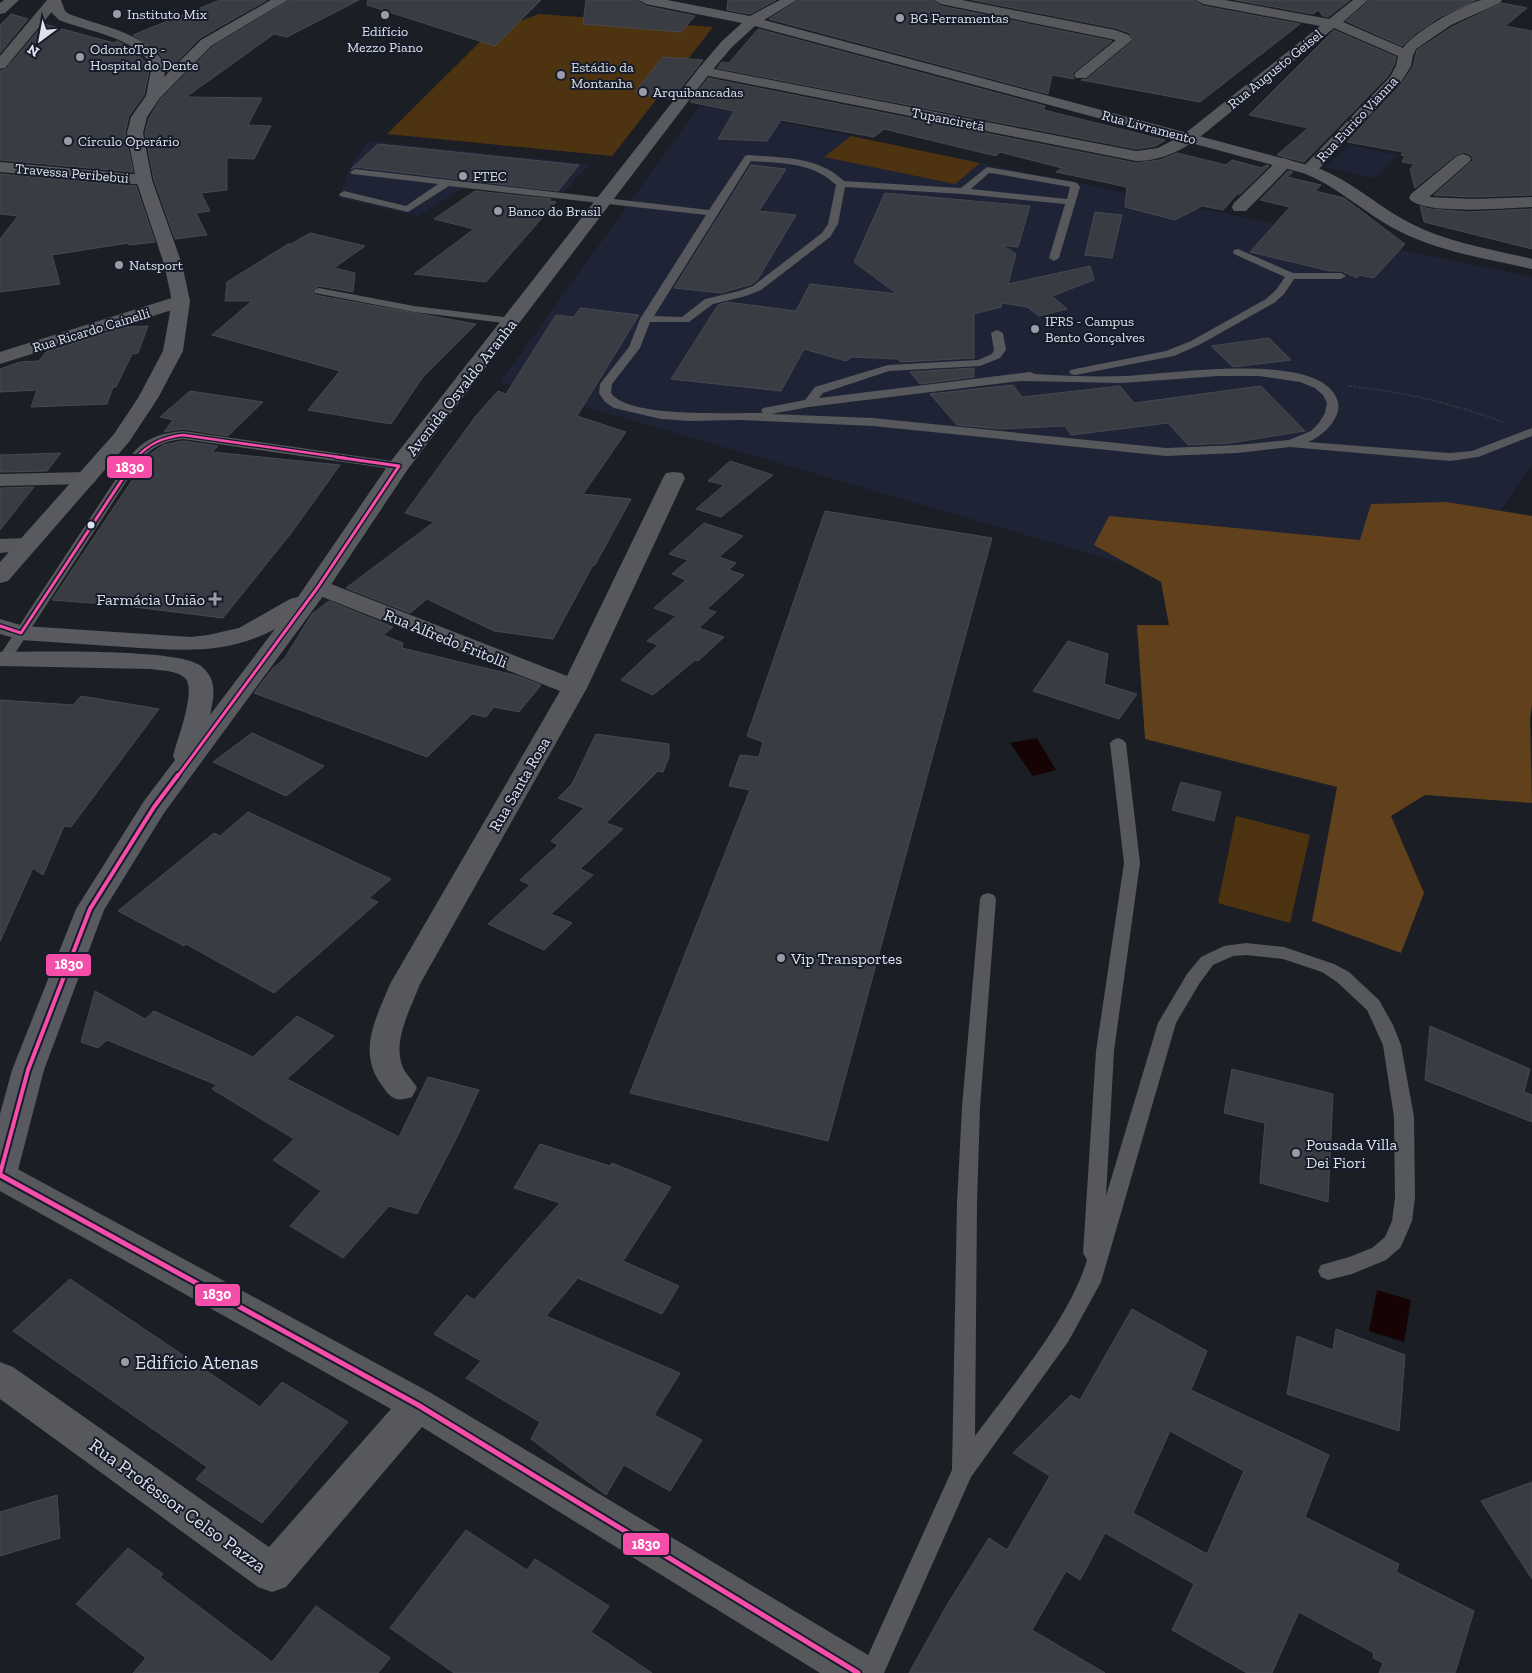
<svg xmlns="http://www.w3.org/2000/svg" width="1532" height="1673" font-family="'Zilla Slab',serif">
	<rect width="100%" height="100%" fill="#1c1e26"/>
	<path fill="#1e2336" d="M700,105L1532,277V464L1507,501L1418,649L500,382Z
		M368,141L590,164L560,197L466,186L419,216L339,198L350,167Z
		M1349,145L1398,155L1375,178L1326,167Z"/>
	<path fill="#4e3311" d="M539,14L713,27L612,156L387,134L490,32Z
		M851,136L980,163L955,184L824,157Z
		M1236,816L1310,835L1290,923L1218,903Z"/>
	<path fill="#61411b" d="M1447,502L1532,516V704L1530,718L1532,803L1425,795L1391,816L1424,893L1401,953L1312,921L1337,787L1145,739L1137,625H1169L1161,582L1094,545L1109,516L1360,540L1371,504Z"/>
	<path fill="#160303" d="M1037,738L1056,770L1033,776L1010,743Z
		M1377,1290L1411,1300L1404,1342L1369,1331Z"/>
	<path fill="#3a3c43" stroke="#474950" fill-rule="evenodd" d="M220,0H267L200,38L167,72V64L158,52L133,35Z
		M290,0H359L287,37L274,34L186,97L262,98L248,125L271,126L254,159L227,158V190L201,193L210,211L196,213L207,235L175,239L154,180L145,133L149,118L160,100L212,47Z
		M368,0H541L495,46L367,5Z
		M586,0H637L646,6L695,16L681,32L583,24Z
		M728,0H776L750,14L727,10Z
		M799,0H932L941,6L1112,41L1075,71L1072,74L1074,79L1052,75L1048,94L769,19Z
		M972,0H1194L1203,6L1300,24L1200,102L1081,80L1087,79L1133,41L1130,33L1115,28Z
		M1235,0H1350L1328,17L1323,16L1318,10L1313,14Z
		M1370,0H1476L1438,18L1416,33L1402,46L1346,21Z
		M1502,3L1527,8L1505,26L1532,31V195L1472,197L1434,195L1470,163L1473,160L1471,155L1464,152L1456,155L1415,188L1410,169L1414,164L1402,162L1405,156L1401,155L1403,152L1347,142L1402,83L1413,67L1417,50L1452,27Z
		M11,14L28,19L0,53V25Z
		M44,24L114,43L117,41L132,49L150,66L144,95L129,116L125,133L133,172L0,160V71L6,69Z
		M758,29L1045,106L1044,110L1165,140L1156,146L1136,149L717,68L722,62L729,63Z
		M1334,30L1396,57L1394,65L1388,76L1304,162L1277,155L1308,128L1249,115Z
		M663,57L703,60L672,99L635,92Z
		M708,78L1136,163L1160,160L1177,153L1226,165L1232,160L1262,168L1266,165L1269,166L1240,194H1237L1223,210L1202,206L1175,220L1125,207L1127,187L1056,172L1062,168L1000,152L996,156L884,129L874,137L781,120L767,141L718,139L734,111L690,102Z
		M378,144L579,165L558,191L355,167L351,169Z
		M751,165L786,169L759,211L796,215L758,279L752,284L721,293L674,288Z
		M1288,171L1293,172L1287,177L1321,185L1315,191L1344,198L1405,244L1374,278L1359,275L1357,278L1341,271H1330L1250,252L1290,207L1260,200Z
		M0,174L136,186L155,242L129,245L128,243L52,255L60,284L0,292V239L18,216L0,214Z
		M475,191L551,199L549,201L556,202L486,282L414,274L474,229L434,219Z
		M885,193L1030,206L1018,247L1002,245L1016,254L1008,284L1090,266L1094,280L1052,296L1067,309L1039,316L1027,307L1002,303L1001,307L974,314V358L901,362L898,359L852,357L846,361L804,349L781,391L671,379L718,305L727,302L796,311L810,284L897,294L854,262Z
		M1420,206L1430,209L1467,212L1532,209V249L1424,222Z
		M1095,212L1122,215L1112,258L1085,255Z
		M310,233L365,246L334,268L355,273L353,292L319,286L312,290L315,295L476,324L423,377L391,424L308,410L340,371L212,335L252,301H225L227,282L288,244H291Z
		M580,308L639,315L577,416L626,432L583,494L631,499L595,565H593L553,639L494,631L427,599L410,613L346,588L434,522L405,513L475,417L498,391L506,394L556,315L574,317Z
		M148,326L138,353L132,354L116,387H113L107,404L31,407L37,390L0,392V369L20,362L39,361L46,352L125,327Z
		M1269,338L1291,360L1233,367L1211,346Z
		M974,368V377L920,384L910,372Z
		M1013,385L1022,397L1120,386L1134,403L1261,386L1305,431L1230,443L1188,445L1168,423L1071,435L1065,426L1001,429L957,425L930,394Z
		M190,391L263,402L228,436L183,429L164,432L173,420L160,417Z
		M183,441L218,446L212,452L340,465L292,532L223,618L118,605L52,600L149,455L163,445Z
		M61,453L47,471L0,472V455Z
		M730,461L773,475L721,517L696,509L724,485L708,481Z
		M34,487L0,530V488Z
		M825,511L992,538L828,1141L630,1093L750,790L729,786L740,755L759,757L763,742L747,736Z
		M704,523L743,536L719,557L736,563L729,570L744,575L707,609L716,612L699,628L724,637L698,661L695,660L653,695L621,680L658,645L647,641L676,616L654,608L686,580L672,574L688,560L669,554Z
		M329,601L393,627L383,635L403,643L402,648L518,676L541,685L519,712L494,707L486,717L472,714L427,757L254,693L273,668L284,659L312,614Z
		M1068,641L1108,654L1104,684L1137,694L1119,719L1033,691Z
		M81,696L159,709L71,827L64,826L43,875L33,868L0,941V700L73,705Z
		M252,733L324,766L286,796L213,762Z
		M596,734L669,744V757L663,772L658,771L606,823L623,829L580,869L593,875L551,914L572,923L544,950L488,924L530,885L520,880L558,845L551,841L584,808L558,798L572,784Z
		M1181,782L1221,792L1214,821L1172,810Z
		M248,812L391,879L369,898L378,902L274,993L186,944L184,946L118,911L214,833L220,836Z
		M95,991L145,1019L154,1011L253,1057L297,1016L334,1036L287,1079L399,1137L428,1077L479,1090L458,1135L417,1214L389,1206L343,1258L290,1226L321,1191L273,1160L294,1139L212,1089L217,1085L107,1040L98,1048L81,1042Z
		M1430,1026L1530,1069L1524,1092L1532,1095V1122L1425,1080Z
		M1232,1069L1333,1094L1328,1202L1260,1183L1265,1123L1224,1113Z
		M540,1144L610,1166L612,1163L671,1187L623,1261L679,1286L662,1314L578,1278L546,1316L680,1373L654,1415L702,1440L670,1491L624,1465L606,1495L531,1439L540,1422L466,1378L481,1361L434,1334L467,1295L474,1300L560,1203L514,1188Z
		M70,1279L260,1407L282,1382L348,1422L262,1523L196,1479L207,1467L13,1331Z
		M1132,1309L1207,1351L1191,1390L1329,1455L1305,1517L1399,1564L1396,1572L1474,1611L1455,1673H1379L1383,1663L1373,1658L1374,1653L1299,1612L1272,1673H1247L1172,1630L1194,1584L1105,1533L1080,1580L1066,1571L1032,1630L1105,1673H909L947,1605L989,1538L1007,1550L1050,1476L1013,1453L1071,1395L1080,1400ZM1170,1431L1244,1471L1207,1554L1133,1513Z
		M1336,1329L1405,1355L1399,1431L1287,1394L1297,1336L1333,1350Z
		M1532,1482V1579L1481,1501Z
		M57,1495L60,1538L0,1556V1512Z
		M466,1530L527,1570L535,1559L609,1606L591,1632L652,1673H454L390,1628Z
		M128,1548L163,1574L160,1577L272,1662L316,1606L390,1658L378,1673H133L146,1658L76,1604Z"/>
	<g fill="none" stroke-linecap="round" stroke-linejoin="round">
		<path stroke="#58595d" stroke-width="2" stroke-dasharray="0.5 2" stroke-linecap="butt" d="M1349,386C1402,391 1453,404 1503,422"/>
		<path fill="#57585b" fill-rule="evenodd" d="M748,155C782,158 818,156 844,181L961,188L987,167L1074,182L1077,183L1080,187L1059,258L1054,261L1049,258L1065,204L963,194L845,187L838,224L830,237L761,290L746,296L713,304L689,322H650L640,348L612,384L611,393C629,419 732,412 763,413L761,411L763,408L805,400L815,387L888,365L978,360L992,354L994,350L991,333L997,330L1003,333L1006,350L1000,358L980,366L889,371L823,393L819,398L1030,372L1035,374C1065,376 1096,377 1126,376C1171,374 1304,353 1333,392C1338,399 1340,406 1337,414C1332,427 1320,437 1308,442L1450,453L1472,451L1532,428V436L1478,457L1450,461L1290,447L1237,453L1166,456L873,426L740,420L690,421L661,419L614,408L605,402L599,393L600,384L629,347L640,319L706,215L449,186L408,212L340,196L339,194L344,191L406,206L438,184L352,174L350,172L355,169L709,210L745,156ZM751,161C781,163 813,162 836,185L828,224L822,233L753,286L739,291L705,299L682,317L654,316ZM989,173L997,174L1070,187L1067,199L971,189ZM1218,376H1259L1300,382L1315,388L1323,395L1327,403L1325,413L1319,423L1311,431L1289,440L1237,445L1166,448L873,418L771,414L809,407L1021,381L1122,383Z
			M1238,249L1293,273H1341L1346,276L1341,279H1294L1284,294L1274,303L1199,345L1174,356L1075,375L1071,374L1069,372L1071,370L1075,369L1166,351L1191,341L1266,299L1276,290L1285,277L1234,254L1233,252L1234,250Z
			M319,288L414,306L513,318L519,321L513,324L414,312L315,293L314,291L315,289Z
			M183,431L399,462L405,466L399,470L183,439C162,441 150,448 137,465L10,661H0V655L133,453C147,437 163,433 183,431Z
			M1118,738L1123,740L1126,743L1140,863L1114,1051L1106,1196L1158,1023L1187,974L1201,957L1224,946L1246,943L1284,947L1334,964L1349,972L1379,1000L1393,1025L1401,1045L1414,1117L1415,1198L1412,1221L1403,1242L1400,1248L1386,1260L1352,1274L1328,1280L1321,1277L1318,1271L1321,1265L1349,1257L1372,1248L1385,1237L1392,1221L1395,1198L1394,1117L1383,1045L1367,1010L1337,982L1322,972L1283,959L1246,955L1233,956L1213,965L1199,984L1176,1023L1101,1282L1068,1342L971,1477L884,1673H860L952,1470L957,1203L962,1107L980,899L982,895L988,893L994,895L996,899L980,1107L977,1203L975,1436C1013,1384 1069,1320 1087,1260L1083,1253L1096,1051L1124,863L1110,743L1113,740Z"/>
		<path fill="#57585b" fill-rule="evenodd" d="M47,0H58L60,2L5,68L0,69V56Z
			M934,0H962L1115,30L1129,35L1132,40L1086,78H1076L1074,75L1076,72L1116,40L941,4Z
			M1196,0H1225L1329,19L1353,0H1368L1343,22L1403,48C1414,32 1463,4 1482,0C1488,0 1496,0 1502,0L1500,3L1451,25L1416,49L1413,55L1411,66L1401,82L1315,173H1303L1301,170L1303,167L1390,77L1396,66L1398,56L1334,28L1195,141C1176,153 1159,161 1136,161L704,75L699,74L697,71L699,68L704,67L1136,151L1158,148L1183,135L1320,26L1203,4Z
			M1463,154L1469,156L1471,159L1469,162L1429,197L1472,199L1532,197V207C1510,208 1421,216 1409,198L1411,194L1457,156Z
			M1284,158L1290,160L1292,163L1290,166L1246,211H1234L1232,207L1234,203L1278,160Z
			M0,162L144,175L150,176L152,180L150,184L144,185L0,172Z
			M181,295L188,297L190,301L188,305L0,364V352Z
			M86,472L94,473L97,478L94,483L86,484L0,486V474Z
			M674,472L682,473L685,478L587,688L420,984C411,1008 393,1039 402,1065C404,1073 413,1080 417,1088L412,1097C397,1102 392,1100 383,1087C356,1052 376,1019 390,984L560,691L310,592L306,587L310,582L318,580L326,582L567,676L663,478L666,473Z
			M26,538L34,540L37,545L34,550L0,553V539Z"/>
		<path fill="#57585b" fill-rule="evenodd" d="M4,0H19L5,13L0,14V3Z
			M0,1162L12,1166L431,1393L873,1658L879,1673H820L422,1427L286,1587L272,1592L258,1587L0,1399V1362L13,1367L269,1547L391,1409L0,1191Z"/>
		<path fill="#595a5f" fill-rule="evenodd" d="M47,0H61L65,11L69,14C105,28 143,31 166,65L164,77L201,40L271,0H288L211,46L159,99L147,117L143,133L152,180L182,264L190,301L183,351L158,398L129,442L8,581L0,583V562L114,434L138,398L163,351L172,301L164,264L136,180L127,133L131,117L146,96L152,65C132,36 89,32 59,20L52,13Z
			M639,0H667L750,16L780,0H797L764,20L1315,167C1351,180 1377,206 1410,223C1448,243 1491,249 1532,259V269C1488,259 1440,252 1399,231C1365,214 1339,187 1303,173L755,26L732,47L709,74L408,469L326,592L164,813L104,910L44,1070L17,1174L12,1183L0,1187V1114L12,1070L76,909L144,801L175,760L173,756C177,740 197,689 185,678C176,670 162,671 151,669L0,666V652C37,652 177,648 201,666C218,680 214,696 210,715L275,629C225,656 178,650 125,647C90,645 56,642 21,640L0,634V619L24,626L191,637L208,635L239,628L290,599L298,597L391,461L699,68L722,41L742,23L646,4Z"/>
		<defs>
			<path id="bus-1-far3" d="M136,458C149,443 164,437 183,435L345,458"/>
			<path id="bus-1-far2" d="M0,626L21,633L137,457
				M177,777L318,587L399,466L336,457"/>
			<path id="bus-1-far1" d="M0,1174L28,1070L90,909L154,807L178,775"/>
			<path id="bus-1" d="M0,1175L418,1405L858,1673"/>
		</defs>
		<use href="#bus-1-far3" stroke="#171c2b" stroke-width="5"/>
		<use href="#bus-1-far2" stroke="#171c2b" stroke-width="6"/>
		<use href="#bus-1-far1" stroke="#171c2b" stroke-width="8"/>
		<use href="#bus-1" stroke="#171c2b" stroke-width="9"/>
		<use href="#bus-1-far3" stroke="#f54da8" stroke-width="2.5"/>
		<use href="#bus-1-far2" stroke="#f54da8" stroke-width="3"/>
		<use href="#bus-1-far1" stroke="#f54da8" stroke-width="4"/>
		<use href="#bus-1" stroke="#f54da8" stroke-width="5"/>
	</g>
	<g fill="#9a9da7" stroke="#171c2b" stroke-width="2">
		<circle cx="117" cy="14" r="5"/>
		<circle cx="385" cy="15" r="5"/>
		<circle cx="900" cy="18" r="5"/>
		<circle cx="80" cy="57" r="5"/>
		<circle cx="561" cy="75" r="5"/>
		<circle cx="643" cy="92" r="5"/>
		<circle cx="68" cy="141" r="5"/>
		<circle cx="463" cy="176" r="5"/>
		<circle cx="498" cy="211" r="5"/>
		<circle cx="119" cy="265" r="5"/>
		<circle cx="1035" cy="329" r="5"/>
		<path d="M212.5 591.5h5v5h5v5h-5v5h-5v-5h-5v-5h5z"/>
		<circle cx="781" cy="958" r="5"/>
		<circle cx="1296" cy="1153" r="5"/>
		<circle cx="125" cy="1362" r="5"/>
	</g>
	<circle fill="#dee2ec" stroke="#171c2b" stroke-width="2" cx="91" cy="525" r="4.5"/>
	<g text-anchor="middle" stroke-width="4" stroke-linejoin="round" paint-order="stroke">
		<g font-size="14" fill="#dee2ec" stroke="#171c2b" text-anchor="start">
			<text x="127" y="19">Instituto Mix</text>
			<text x="910" y="23">BG Ferramentas</text>
			<text x="385" y="36" text-anchor="middle">Edifício<tspan x="385" dy="16">Mezzo Piano</tspan></text>
			<text x="90" y="54">OdontoTop -<tspan x="90" dy="16">Hospital do Dente</tspan></text>
			<text x="571" y="72">Estádio da<tspan x="571" dy="16">Montanha</tspan></text>
			<text x="653" y="97">Arquibancadas</text>
			<text x="78" y="146">Círculo Operário</text>
			<text x="473" y="181">FTEC</text>
			<text x="508" y="216">Banco do Brasil</text>
			<text x="129" y="270">Natsport</text>
			<text x="1045" y="326">IFRS - Campus<tspan x="1045" dy="16">Bento Gonçalves</tspan></text>
		</g>
		<g font-size="14" fill="#dee2ec" stroke="#171c2b">
			<text transform="translate(1275 69) rotate(-39)" y="5">Rua Augusto Geisel</text>
			<text transform="translate(948 119) rotate(11)" y="5">Tupanciretã</text>
			<text transform="translate(1357 119) rotate(-47)" y="5">Rua Eurico Vianna</text>
			<text transform="translate(1149 127) rotate(15)" y="5">Rua Livramento</text>
			<text transform="translate(72 173) rotate(5)" y="5">Travessa Peribebui</text>
			<text transform="translate(91 330) rotate(-17)" y="5">Rua Ricardo Cainelli</text>
		</g>
		<g font-size="16" fill="#dee2ec" stroke="#171c2b">
			<text transform="translate(461 387) rotate(-52)" y="6">Avenida Osvaldo Aranha</text>
			<text transform="translate(446 638) rotate(22)" y="6">Rua Alfredo Fritolli</text>
			<text transform="translate(519 784) rotate(-60)" y="6">Rua Santa Rosa</text>
		</g>
		<g font-size="16" fill="#dee2ec" stroke="#171c2b" text-anchor="start">
			<text x="205" y="605" text-anchor="end">Farmácia União</text>
			<text x="791" y="964">Vip Transportes</text>
			<text x="1306" y="1150">Pousada Villa<tspan x="1306" dy="18">Dei Fiori</tspan></text>
		</g>
		<g font-size="19" fill="#dee2ec" stroke="#171c2b" text-anchor="start">
			<text x="135" y="1369">Edifício Atenas</text>
		</g>
		<g font-size="19" fill="#dee2ec" stroke="#171c2b">
			<text transform="translate(178 1505) rotate(36)" y="7">Rua Professor Celso Pazza</text>
		</g>
	</g>
	<g stroke="#171c2b" stroke-width="2">
		<rect x="106" y="455" width="47" height="24" rx="5" fill="#f54da8"/>
		<rect x="45" y="953" width="47" height="24" rx="5" fill="#f54da8"/>
		<rect x="194" y="1283" width="47" height="24" rx="5" fill="#f54da8"/>
		<rect x="622" y="1532" width="48" height="24" rx="5" fill="#f54da8"/>
	</g>
	<g font-size="14" text-anchor="middle" font-weight="bold" fill="#fff">
		<text x="130" y="472">1830</text>
		<text x="69" y="969">1830</text>
		<text x="217" y="1299">1830</text>
		<text x="646" y="1549">1830</text>
	</g>
	<g transform="translate(40 40) rotate(212)" stroke="#171c2b" stroke-width="4" paint-order="stroke">
	<path d="M0-4L9 19L0 12L-9 19Z" fill="#dee2ec"/>
	<text y="-8" font-size="14" font-weight="bold" text-anchor="middle" fill="#dee2ec">N</text>
	</g>
</svg>
